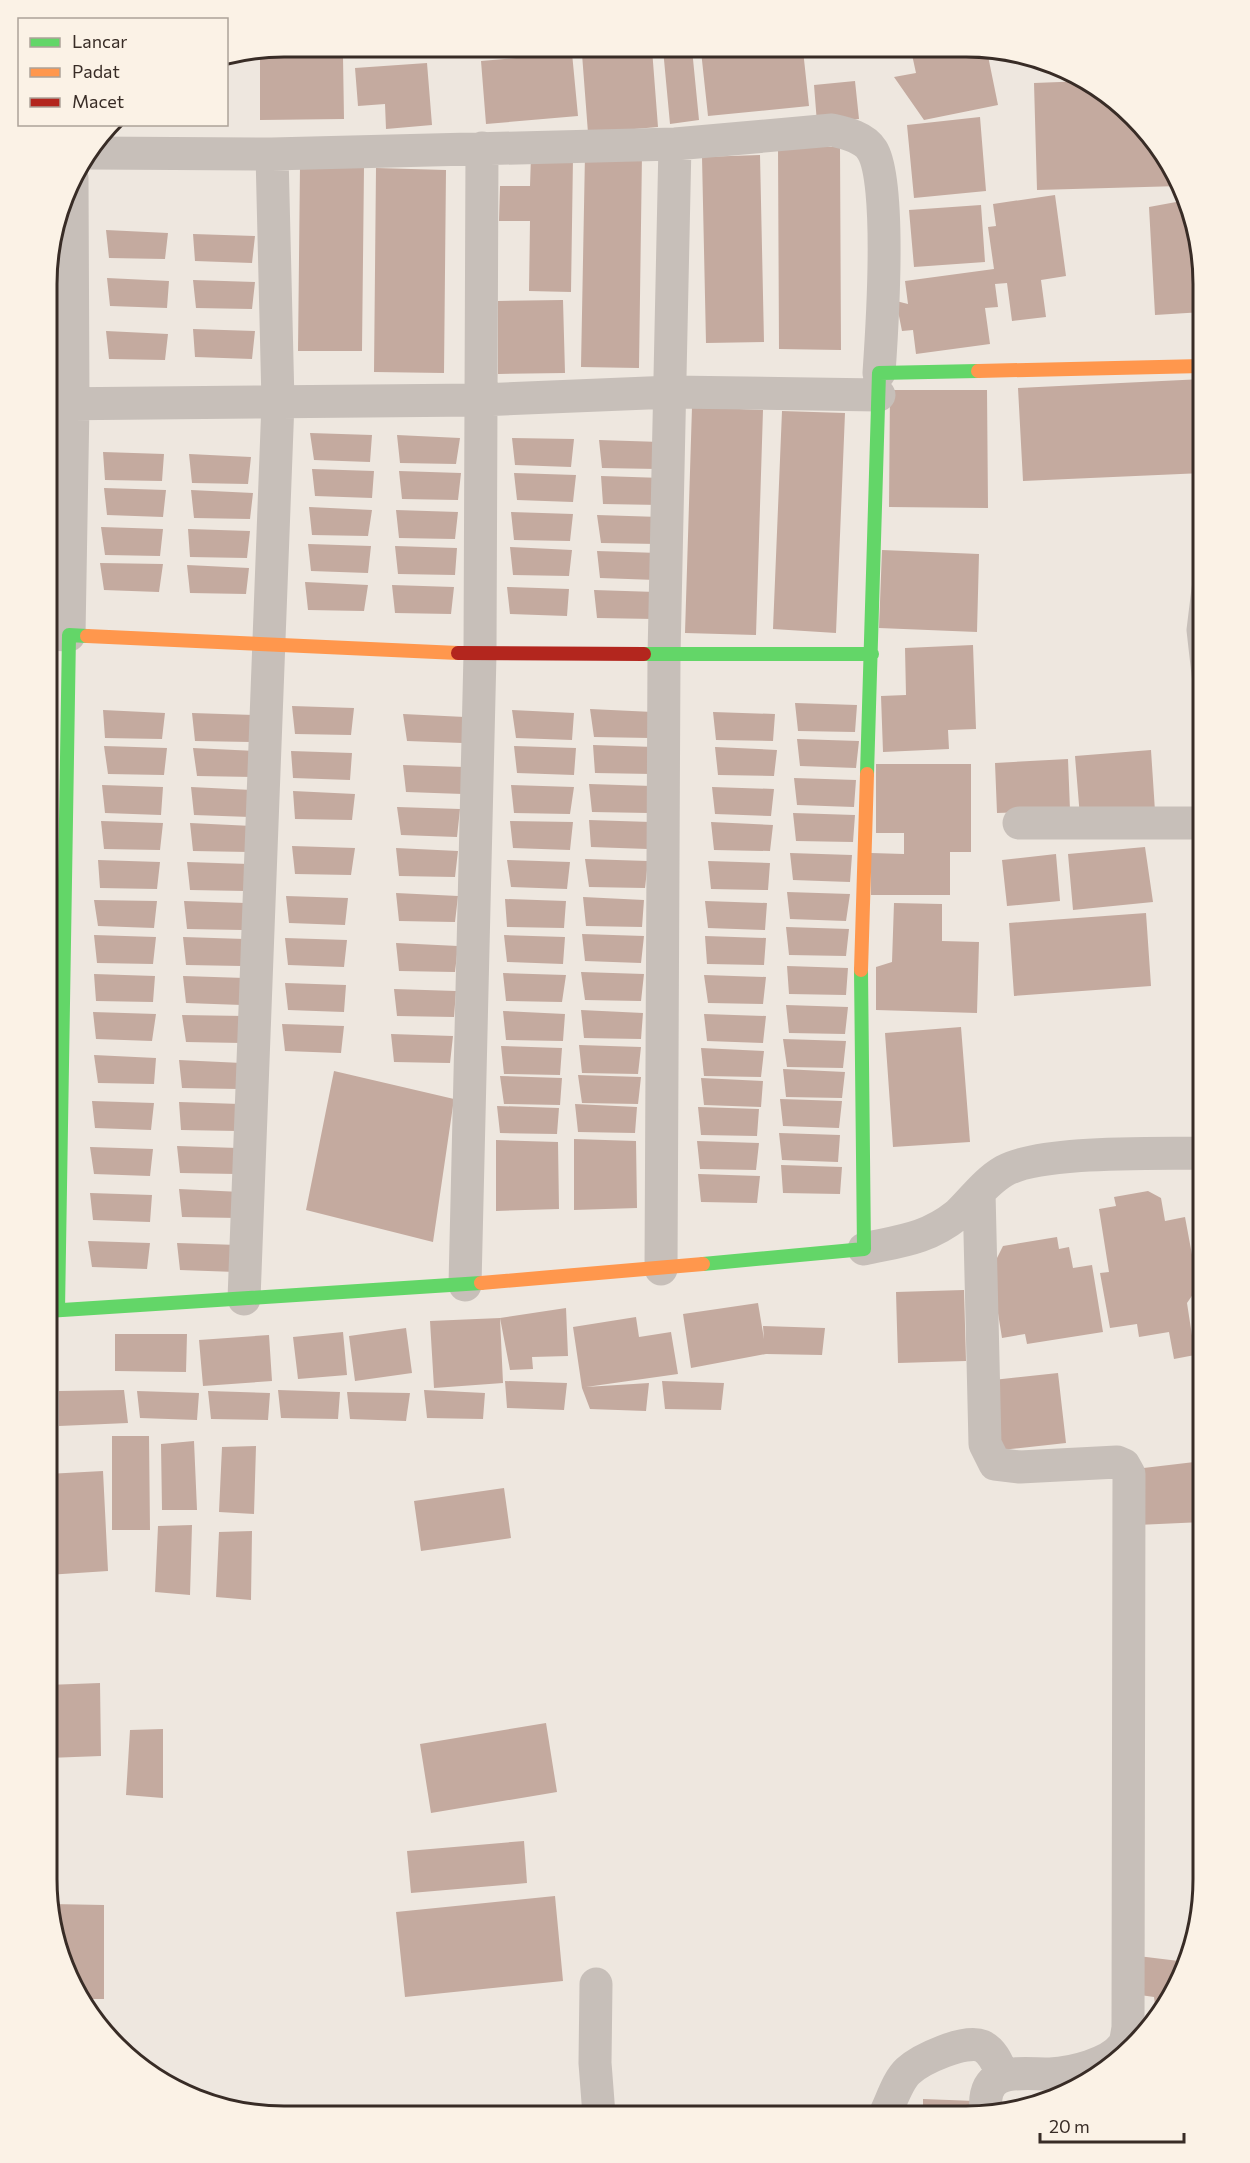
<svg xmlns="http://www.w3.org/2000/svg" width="1250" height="2163" font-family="Commissioner,sans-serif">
	<rect width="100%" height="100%" fill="#eee7df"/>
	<path fill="#c4aa9f" d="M652,49L658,127L588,133L582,54Z
		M663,49H692L699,120L670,124Z
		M715,49L803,50L809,106L708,116L701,51Z
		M911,50L987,51L998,105L924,120L894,77L916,73Z
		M572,53L578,116L486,124L481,61Z
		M343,57L344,119L260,120V58Z
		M427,63L432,125L386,129L385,104L358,106L355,68Z
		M855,81L859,119L817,123L814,85Z
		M1086,81L1122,105L1163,152L1180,186L1037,190L1034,83Z
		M980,117L986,191L914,198L907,125Z
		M778,147H840L841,350L779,349Z
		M585,154H642L639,368L581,367Z
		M760,155L764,342L706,343L702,157Z
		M531,156L573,157L571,292L529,291L530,221H499L500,186H530Z
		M300,166L364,167L362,351H298Z
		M376,168L446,170L444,373L374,372Z
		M1055,195L1066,276L1041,280L1046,317L1012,321L1007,283L995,284L998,307L985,308L990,344L916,354L913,330L902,331L896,301L908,304L905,281L994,269L988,227L996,226L993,204Z
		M1187,200L1191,207L1204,284L1203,312L1155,315L1149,207Z
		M981,205L985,262L914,267L909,210Z
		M106,230L168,233L165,259L109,258Z
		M55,231H64L62,258L48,257Z
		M193,234L255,236L252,263L195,261Z
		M48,277H64L62,304H48Z
		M107,278L169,281L167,308L110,306Z
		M193,280L255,282L252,309L196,308Z
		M563,300L565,373L498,374V301Z
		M193,329L255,331L252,359L195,357Z
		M106,331L168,334L165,360L109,359Z
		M1203,379V473L1023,481L1018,388Z
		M890,390H987L988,508L889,507Z
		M692,407L763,410L756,635L685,633Z
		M782,411L845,413L836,633L773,629Z
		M310,433L372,435L370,462L314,460Z
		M397,435L460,438L456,464L400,463Z
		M512,438L574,439L571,467L515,465Z
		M599,440L661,442L658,469L602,468Z
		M103,452L164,454L162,481L105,480Z
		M189,454L251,457L248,484L192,483Z
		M312,469L374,471L372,498L315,496Z
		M399,471L461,473L458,500L402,499Z
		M514,473L576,475L573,502L517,500Z
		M601,476L663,478L660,505L603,504Z
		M104,488L166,490L163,517L107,515Z
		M191,490L253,493L250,519L194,518Z
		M48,498H53L51,525H48Z
		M309,507L372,510L368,536L312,535Z
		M396,510L458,512L455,539L399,538Z
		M511,512L573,514L570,541L514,540Z
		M597,515L660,517L657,544L601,543Z
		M101,527L163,529L160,556L105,555Z
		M188,529L250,531L247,558L190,557Z
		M308,544L371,546L368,573L311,571Z
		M395,546L457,548L455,575L398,574Z
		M510,547L572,550L569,576L513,575Z
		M882,550L979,554L977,632L879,628Z
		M597,551L659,553L656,580L600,578Z
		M100,563L163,564L159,592L104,590Z
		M187,565L249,568L246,594L190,593Z
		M305,582L368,585L364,611L308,610Z
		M392,585L454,587L451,614L395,613Z
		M507,587L569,589L567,616L510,614Z
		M594,590L656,592L654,619L597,618Z
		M973,645L976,729L948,730L949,749L883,752L881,696L906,695L905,648Z
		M795,703L857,705L855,732L798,731Z
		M292,706L354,708L351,735L295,734Z
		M590,709L653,712L650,738L594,737Z
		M103,710L165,713L162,739L105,738Z
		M512,710L574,713L572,740L516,738Z
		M713,712L775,714L773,741L716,740Z
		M192,713L254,715L251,742L195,741Z
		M403,714L465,717L463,743L407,741Z
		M797,739L859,741L856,768L800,766Z
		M593,745L654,747L652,774L595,773Z
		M104,746L167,748L164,775L108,774Z
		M514,746L576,748L574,775L517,773Z
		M715,747L777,750L774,776L718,775Z
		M193,748L256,751L253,777L197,776Z
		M1151,750L1155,811L1080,817L1075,756Z
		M291,751L352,753L350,780L293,778Z
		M1068,759L1070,810L997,813L995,763Z
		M876,764H971V852H950V895H871V853L904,854V833H876Z
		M403,765L465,767L463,794L406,792Z
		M794,778L856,780L854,807L797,805Z
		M589,784L652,786L649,813L592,812Z
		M102,785L163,787L161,815L105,813Z
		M511,785L574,787L570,814L514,813Z
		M191,787L252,790L250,817L194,815Z
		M712,787L774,789L771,816L715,814Z
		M293,791L355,794L352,820L295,819Z
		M397,807L460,809L457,837L401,835Z
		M793,813L855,815L853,842L796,841Z
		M589,820L651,822L648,849L591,847Z
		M101,821L163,823L160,850L104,849Z
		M510,821L573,822L570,850L513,848Z
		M711,822L773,825L770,851L714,850Z
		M190,823L252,826L249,852L193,851Z
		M292,846L355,848L351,875L295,874Z
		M1145,847L1153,902L1073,910L1068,854Z
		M396,848L458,851L455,877L399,876Z
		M790,853L852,855L850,882L793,880Z
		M1056,854L1060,901L1007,906L1002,860Z
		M585,859L648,861L645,888L589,887Z
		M98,860L160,862L157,889L100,888Z
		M507,860L570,862L567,889L511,887Z
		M708,861L770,863L768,890L711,889Z
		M187,862L249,864L246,891L190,890Z
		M787,892L850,894L846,921L790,919Z
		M396,893L458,896L455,922L399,921Z
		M286,896L348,898L345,925L289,923Z
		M583,897L644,900L642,927L586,926Z
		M505,899L566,901L564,928L507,927Z
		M94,900L157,901L154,928L98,926Z
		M184,901L246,903L243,930L187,929Z
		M705,901L767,903L765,930L708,928Z
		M894,903L942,904V941L979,942L977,1013L876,1010V967L892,962Z
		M1146,913L1151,986L1014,996L1009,923Z
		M786,927L849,929L846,956L789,955Z
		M582,934L644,936L641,963L585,961Z
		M94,935L156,937L153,964L97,963Z
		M504,935L565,937L563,964L507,962Z
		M705,936L766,938L764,965L707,964Z
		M183,937L245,939L242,966L186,965Z
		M285,938L347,940L344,967L288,965Z
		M396,943L458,946L455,972L399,971Z
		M787,966L848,968L846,995L789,994Z
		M581,972L644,974L641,1001L585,1000Z
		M503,973L566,975L562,1002L506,1001Z
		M94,974L155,976L153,1002L96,1001Z
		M704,975L766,977L763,1004L708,1003Z
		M183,976L245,978L242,1005L186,1003Z
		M285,983L346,985L344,1012L288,1010Z
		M394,989L456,991L454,1017L397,1016Z
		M786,1005L848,1007L845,1034L789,1033Z
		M581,1010L643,1013L641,1039L584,1038Z
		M503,1011L565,1014L563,1041L506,1040Z
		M93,1012L156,1014L152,1041L96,1039Z
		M704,1014L766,1016L763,1043L707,1041Z
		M182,1015L245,1016L242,1043L186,1042Z
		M282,1024L344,1026L341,1053L285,1051Z
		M961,1027L970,1142L893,1147L885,1033Z
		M391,1034L453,1036L450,1063L394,1062Z
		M783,1039L846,1041L843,1068L787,1067Z
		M579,1045L641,1047L638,1074L582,1073Z
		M501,1046L562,1048L560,1075L504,1074Z
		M701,1048L764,1051L761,1077L704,1076Z
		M94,1055L156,1058L154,1084L98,1083Z
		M179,1060L242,1063L239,1089L182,1088Z
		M783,1069L845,1072L842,1098L786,1097Z
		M334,1071L454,1099L433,1242L306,1210Z
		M578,1075L641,1077L638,1104L582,1103Z
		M500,1076L562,1078L560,1105L504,1104Z
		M701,1078L763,1081L761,1107L704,1105Z
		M780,1099L842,1101L839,1128L783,1126Z
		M92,1101L154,1103L151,1130L95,1128Z
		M179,1102L240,1104L238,1131L181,1130Z
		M575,1104L637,1107L635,1133L578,1132Z
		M497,1106L559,1108L557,1134L500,1133Z
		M698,1107L759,1109L757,1136L701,1135Z
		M779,1133L840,1135L838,1162L782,1160Z
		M574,1139L636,1141L637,1208L574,1210Z
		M496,1140L558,1142L559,1209L496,1211Z
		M697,1141L759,1143L756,1170L700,1169Z
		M177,1146L238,1148L236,1174L180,1173Z
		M90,1147L153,1149L150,1176L94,1174Z
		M781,1165L842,1167L840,1194L783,1193Z
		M698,1174L760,1176L757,1203L701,1202Z
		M179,1189L241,1192L238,1218L182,1217Z
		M1148,1191L1161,1198L1165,1221L1185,1217L1198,1287L1187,1303L1195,1355L1174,1359L1169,1332L1139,1337L1137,1324L1110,1328L1100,1273L1109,1272L1099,1209L1116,1206L1114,1197Z
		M90,1193L152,1195L150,1222L93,1220Z
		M1203,1203V1257L1202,1258L1196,1222Z
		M1057,1237L1059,1249L1069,1247L1073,1268L1092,1265L1103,1332L1027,1344L1025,1334L1002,1338L991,1270L1003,1246Z
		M88,1241L150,1243L147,1269L92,1267Z
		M177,1243L238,1245L236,1272L180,1270Z
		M964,1290L966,1361L898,1363L896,1292Z
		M1203,1302V1330L1202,1331L1198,1304Z
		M758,1303L764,1339L763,1326L825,1328L822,1355L766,1354L691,1368L683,1314Z
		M566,1308L568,1356L532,1357L533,1369L510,1370L500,1318Z
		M636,1317L639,1337L671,1332L678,1374L586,1387L649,1383L646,1411L590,1409L582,1388L573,1327Z
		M500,1318L503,1383L434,1388L430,1321Z
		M406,1328L412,1373L355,1381L349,1336Z
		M343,1332L347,1375L298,1379L293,1337Z
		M115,1334H187L186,1372L115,1371Z
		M269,1335L272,1381L203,1386L199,1340Z
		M1058,1373L1066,1443L1001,1450L993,1380Z
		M505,1381L567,1383L564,1410L507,1408Z
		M662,1381L724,1383L721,1410L665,1409Z
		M124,1390L128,1423L59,1426V1391Z
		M278,1390L340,1392L338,1419L281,1418Z
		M424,1390L485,1393L483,1419L427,1418Z
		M137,1391L199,1393L197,1420L140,1418Z
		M208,1391L270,1393L268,1420L211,1419Z
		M347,1392L410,1393L406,1421L350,1419Z
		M112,1436H149L150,1530H112Z
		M194,1441L197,1510H162L161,1444Z
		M256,1446L254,1514L219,1512L222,1447Z
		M1203,1461V1522L1137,1525L1135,1469Z
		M103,1471L108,1571L47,1575V1474Z
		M504,1488L511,1538L421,1551L414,1501Z
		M192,1525L190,1595L155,1592L158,1526Z
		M252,1531L251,1600L216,1597L219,1532Z
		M100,1683L101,1756L48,1758L47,1685Z
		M546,1723L557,1792L431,1813L420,1744Z
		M163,1729V1798L126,1795L130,1730Z
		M524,1841L527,1883L411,1893L407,1851Z
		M555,1896L563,1981L405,1997L396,1912Z
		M51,1904L104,1905V1999H81L59,1956Z
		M1138,1956L1187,1962L1157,2020L1154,1997L1140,1995Z
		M923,2099L975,2101V2115L923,2116Z"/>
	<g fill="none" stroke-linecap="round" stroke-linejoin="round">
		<path stroke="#c7bfb9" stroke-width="21" d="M1203,683L1197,630L1203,581"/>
		<path stroke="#c7bfb9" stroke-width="33" d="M91,153L272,154L675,144L832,130C845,133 864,137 872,150C892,181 882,330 879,373
			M48,404L480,400L672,392L879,395
			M48,634L69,635L73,404L72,178
			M1019,823H1203
			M979,1192L985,1444L995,1464L1020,1467L1117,1462L1124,1465L1129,1474L1128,2028C1127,2033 1126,2042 1123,2046C1110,2064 1071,2073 1050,2074C1017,2074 981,2066 986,2113
			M864,1249C900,1241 927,1239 957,1215C972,1201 985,1182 1004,1171C1041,1150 1157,1154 1203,1153
			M661,1269L664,656L675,144
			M465,1285L480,654L482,148
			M244,1299L278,402L272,154
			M596,1984L595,2063L599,2115
			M884,2116C891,2103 897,2081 908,2071C921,2059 965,2039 982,2046C994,2052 998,2065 1003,2076"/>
		<path stroke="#63d668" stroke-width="14" d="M644,654H872
			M867,774L879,373L978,371
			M703,1264L864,1249L861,970
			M58,1310L69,635L87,636
			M47,1311L481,1283"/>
		<path stroke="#ff974d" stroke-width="14" d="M978,371L1203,366
			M87,636L458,653
			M861,970L867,774
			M481,1283L703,1264"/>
		<path stroke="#b3261e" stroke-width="14" d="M458,653L644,654"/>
	</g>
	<path d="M0 0H1250V2163H0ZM284 57H966A227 227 0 0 1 1193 284V1879A227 227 0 0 1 966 2106H284A227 227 0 0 1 57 1879V284A227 227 0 0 1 284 57Z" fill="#fbf2e6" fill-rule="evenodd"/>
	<path fill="none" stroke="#382c26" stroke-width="3" d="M284 57H966A227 227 0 0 1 1193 284V1879A227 227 0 0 1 966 2106H284A227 227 0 0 1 57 1879V284A227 227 0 0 1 284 57Z"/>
	<rect x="18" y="18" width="210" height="108" fill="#fbf2e6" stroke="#ada399" stroke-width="1.5"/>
	<rect x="30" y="38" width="30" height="9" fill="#63d668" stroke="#ada399" stroke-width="1.5"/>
	<text x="72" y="48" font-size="18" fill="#382c26">Lancar</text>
	<rect x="30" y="68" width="30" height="9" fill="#ff974d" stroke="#ada399" stroke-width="1.5"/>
	<text x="72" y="78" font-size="18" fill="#382c26">Padat</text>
	<rect x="30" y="98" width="30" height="9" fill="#b3261e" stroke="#ada399" stroke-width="1.5"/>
	<text x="72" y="108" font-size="18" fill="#382c26">Macet</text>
	<path d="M1040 2133v9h144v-9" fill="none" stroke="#382c26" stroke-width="3"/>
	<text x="1049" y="2133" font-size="18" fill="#382c26" stroke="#fbf2e6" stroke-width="4.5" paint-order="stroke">20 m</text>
</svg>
